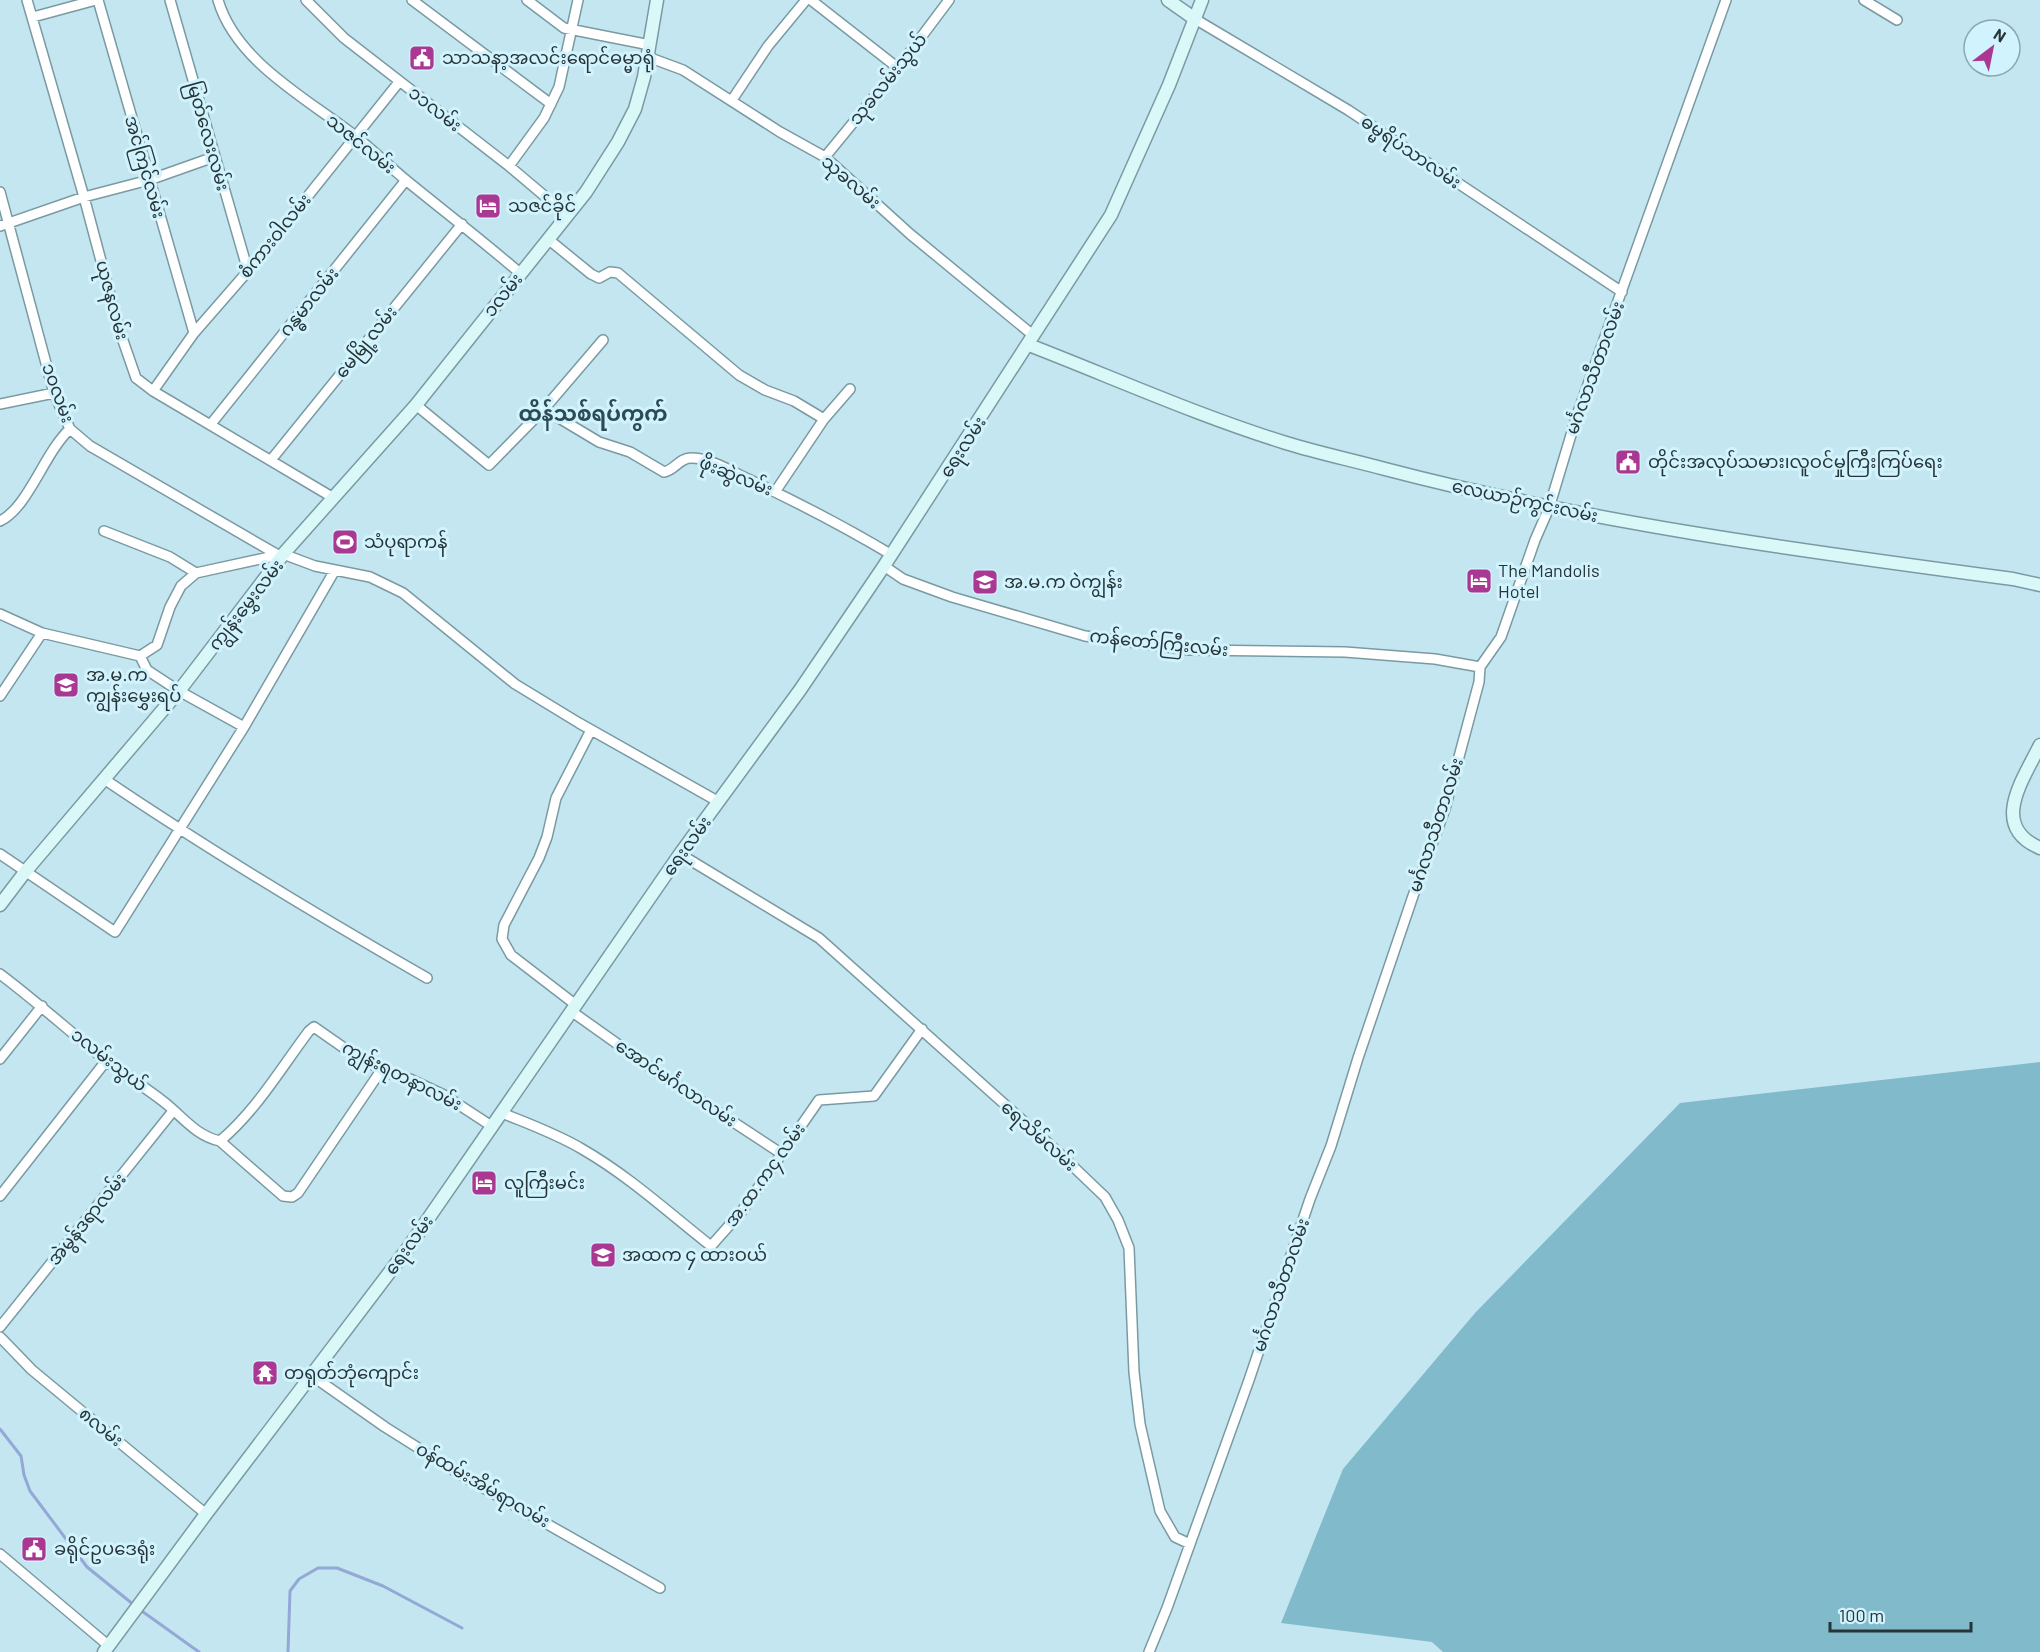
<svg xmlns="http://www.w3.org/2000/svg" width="2040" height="1652" font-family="Barlow,'Noto Sans Myanmar',sans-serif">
	<rect width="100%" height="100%" fill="#c4e6f0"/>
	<path fill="#81bacb" d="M2040,1062V1652H1443L1432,1642L1281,1623L1343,1469L1475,1313L1680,1103Z"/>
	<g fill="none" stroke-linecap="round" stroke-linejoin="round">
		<path stroke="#93a8d6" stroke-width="3" d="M0,1429L21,1456L24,1475L30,1491L87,1567L134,1605
			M139,1609L199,1652
			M288,1652L290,1591L299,1579L318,1568H337L383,1586L462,1628"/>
		<defs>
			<path id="street" d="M27,0L84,197L120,332L136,378L153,391L332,497
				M98,0L194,333
				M170,0L248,271
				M218,0C236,62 308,99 355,136C373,150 390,167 407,181C445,212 484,242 521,274
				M306,0L344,38L509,166L567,215
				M412,0L551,104
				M527,0L564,28L650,45
				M811,0L898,68
				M1864,0L1897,20
				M33,17L96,0
				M1195,19L1348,110L1622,292
				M648,57L683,70L780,132L825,157L910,234L1034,336
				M732,100L768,46L806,0
				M825,157L898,68L949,0
				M509,166L544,118L559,87L578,0
				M0,192L54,393L70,429L90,446L278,555
				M0,226L84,197L149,180L214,157
				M548,239L591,274L599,278L610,272L618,273L739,375L765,390L794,401L824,419
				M153,391L194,333L248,271L399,82
				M0,404L54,393
				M416,405L489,465L544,409L599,442L630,452L664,472C675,470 679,458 691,458C710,458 731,471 748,479C797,502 845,527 892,555
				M544,409L603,340
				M211,424L406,180
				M271,460L462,224
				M775,492L824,419L850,389
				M0,521C28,508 44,453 70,429
				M104,531L170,557L196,573
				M884,566L903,579L952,597L1085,636L1190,650L1345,652L1435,659L1480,667
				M0,614L42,633L140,656L157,645L170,607L181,586L196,573L283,554L315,566L370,577L403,593L515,684L579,723L719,802
				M140,656L147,670L179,691L244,727
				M0,696L42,633
				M104,779C209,850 317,915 427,978
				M0,854L115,932L244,727L335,570
				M680,854L819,938L1059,1153L1105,1197L1118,1220L1129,1248L1134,1372L1140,1424L1160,1511L1175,1537L1190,1544
				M0,974C36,1001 69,1031 104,1059C123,1074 145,1087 164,1102C183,1117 196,1136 220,1141L283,1196L292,1197L298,1193L382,1069
				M576,1005L511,955L502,939L504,925L539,858L547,837L556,798L591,730
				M571,1011L657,1072L782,1154
				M0,1059L42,1006
				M502,1113C529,1124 557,1134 582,1149C629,1176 669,1213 711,1246L742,1211L819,1100L874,1096L922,1029
				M220,1141C256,1111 281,1068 309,1031L314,1027L357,1057L391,1074L410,1079L444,1095L493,1127
				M0,1196L106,1061
				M0,1327L173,1111
				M0,1337L32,1370L206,1514
				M311,1375L385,1427L466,1478L660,1588
				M0,1554L109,1646
				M1149,1652L1167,1608L1249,1380L1310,1199L1331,1146L1358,1058L1413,896L1445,809L1479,682L1480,667L1501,637L1535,540L1549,508L1577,415L1726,0"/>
			<path id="secondary" d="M1168,0L1195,19
				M1029,345C1114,378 1199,416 1286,443C1318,453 1352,460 1385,469C1591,523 1802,551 2013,579L2040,585
				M2040,745C2023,780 1989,826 2040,848
				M0,905L25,872L179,691L285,552L416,405L586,192L618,142L635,109L644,77L657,0
				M104,1652L206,1514L408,1248L680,854L800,690L884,566L1111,215L1169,85L1202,0"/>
		</defs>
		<use href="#street" stroke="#7a9aa3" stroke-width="12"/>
		<use href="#secondary" stroke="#7a9aa3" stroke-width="15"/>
		<use href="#street" stroke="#fff" stroke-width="9"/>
		<use href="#secondary" stroke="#d9f8f7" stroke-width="12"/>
	</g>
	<defs>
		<symbol id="civic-square" viewBox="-11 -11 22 22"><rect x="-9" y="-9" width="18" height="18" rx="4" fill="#aa3893" stroke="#d1f3fd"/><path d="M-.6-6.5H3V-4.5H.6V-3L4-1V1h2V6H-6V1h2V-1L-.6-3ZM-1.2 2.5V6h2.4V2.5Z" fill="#fff"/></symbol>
		<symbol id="hotel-square" viewBox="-11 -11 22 22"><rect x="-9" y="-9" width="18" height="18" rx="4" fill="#aa3893" stroke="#d1f3fd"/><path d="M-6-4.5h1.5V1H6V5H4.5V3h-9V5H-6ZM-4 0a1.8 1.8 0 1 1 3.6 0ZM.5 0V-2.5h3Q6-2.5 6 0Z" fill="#fff"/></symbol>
		<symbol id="stadium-square" viewBox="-11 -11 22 22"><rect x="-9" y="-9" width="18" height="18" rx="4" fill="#aa3893" stroke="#d1f3fd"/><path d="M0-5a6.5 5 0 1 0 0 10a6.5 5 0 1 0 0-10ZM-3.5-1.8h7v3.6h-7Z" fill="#fff"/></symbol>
		<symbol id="school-square" viewBox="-11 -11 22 22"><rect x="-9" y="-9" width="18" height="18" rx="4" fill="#aa3893" stroke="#d1f3fd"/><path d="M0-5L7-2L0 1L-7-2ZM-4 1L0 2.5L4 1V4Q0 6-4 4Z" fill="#fff"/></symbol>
		<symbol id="temple-square" viewBox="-11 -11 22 22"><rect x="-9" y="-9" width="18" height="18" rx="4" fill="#aa3893" stroke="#d1f3fd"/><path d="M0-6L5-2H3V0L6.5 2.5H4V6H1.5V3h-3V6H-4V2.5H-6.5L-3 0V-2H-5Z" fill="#fff"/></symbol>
	</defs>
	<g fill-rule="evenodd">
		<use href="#civic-square" x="407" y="43" width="30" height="30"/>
		<use href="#hotel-square" x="473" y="191" width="30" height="30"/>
		<use href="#civic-square" x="1613" y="447" width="30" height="30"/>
		<use href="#stadium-square" x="330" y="527" width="30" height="30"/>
		<use href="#hotel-square" x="1464" y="566" width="30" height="30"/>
		<use href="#school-square" x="970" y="567" width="30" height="30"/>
		<use href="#school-square" x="51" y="670" width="30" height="30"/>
		<use href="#hotel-square" x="469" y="1168" width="30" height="30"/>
		<use href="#school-square" x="588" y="1240" width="30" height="30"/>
		<use href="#temple-square" x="250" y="1358" width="30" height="30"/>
		<use href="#civic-square" x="19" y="1534" width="30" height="30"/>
	</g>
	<g text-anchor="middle" stroke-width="6" stroke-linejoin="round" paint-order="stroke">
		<g font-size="18" fill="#273438" stroke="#d1f3fd" text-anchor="start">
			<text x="442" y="64">သာသနာ့အလင်းရောင်ဓမ္မာရုံ</text>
			<text x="508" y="212">သဇင်ခိုင်</text>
			<text x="1648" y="468">တိုင်းအလုပ်သမား၊လူဝင်မှုကြီးကြပ်ရေး</text>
			<text x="364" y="548">သံပုရာကန်</text>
			<text x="1498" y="577">The Mandolis<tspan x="1498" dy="21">Hotel</tspan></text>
			<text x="1004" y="588">အ.မ.က ဝဲကျွန်း</text>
			<text x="86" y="681">အ.မ.က<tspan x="86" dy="21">ကျွန်းမွှေးရပ်</tspan></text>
			<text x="504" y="1189">လူကြီးမင်း</text>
			<text x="622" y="1261">အထက ၄ ထားဝယ်</text>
			<text x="284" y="1379">တရုတ်ဘုံကျောင်း</text>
			<text x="54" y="1555">ခရိုင်ဥပဒေရုံး</text>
		</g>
		<g font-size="18" fill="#273438" stroke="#d1f3fd">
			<text transform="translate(888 79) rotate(-51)" y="6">သုခလမ်းသွယ်</text>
			<text transform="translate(435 109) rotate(38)" y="6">၁၁လမ်း</text>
			<text transform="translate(208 136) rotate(74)" y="6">မြတ်လေးလမ်း</text>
			<text transform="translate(361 144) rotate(39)" y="6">သဇင်လမ်း</text>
			<text transform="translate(1411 152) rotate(34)" y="6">ဓမ္မရိပ်သာလမ်း</text>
			<text transform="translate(145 167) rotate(74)" y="6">အင်ကြင်လမ်း</text>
			<text transform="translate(851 182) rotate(41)" y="6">သုခလမ်း</text>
			<text transform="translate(275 236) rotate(-51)" y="6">စံကားဝါလမ်း</text>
			<text transform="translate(503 295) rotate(-51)" y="6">၁လမ်း</text>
			<text transform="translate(112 300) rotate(75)" y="6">ယုဇနလမ်း</text>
			<text transform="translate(309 302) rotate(-51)" y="6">ဂန္ဓမာလမ်း</text>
			<text transform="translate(366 342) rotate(-51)" y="6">မေမြို့လမ်း</text>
			<text transform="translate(1595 368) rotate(-70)" y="6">မင်္ဂလာသီတာလမ်း</text>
			<text transform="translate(58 393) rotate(70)" y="6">၁၀လမ်း</text>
			<text transform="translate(963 447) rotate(-57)" y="6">ရေးလမ်း</text>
			<text transform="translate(736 476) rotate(22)" y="6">ဖိုးဆွဲလမ်း</text>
			<text transform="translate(1525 501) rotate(12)" y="6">လေယာဉ်ကွင်းလမ်း</text>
			<text transform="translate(246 605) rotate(-52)" y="6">ကျွန်းမွှေးလမ်း</text>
			<text transform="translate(1159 643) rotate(6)" y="6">ကန်တော်ကြီးလမ်း</text>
			<text transform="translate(1436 825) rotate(-72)" y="6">မင်္ဂလာသီတာလမ်း</text>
			<text transform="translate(687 846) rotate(-54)" y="6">ရေးလမ်း</text>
			<text transform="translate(109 1060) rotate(38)" y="6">၁လမ်းသွယ်</text>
			<text transform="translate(402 1076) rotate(27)" y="6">ကျွန်းရတနာလမ်း</text>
			<text transform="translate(676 1083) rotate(34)" y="6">အောင်မင်္ဂလာလမ်း</text>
			<text transform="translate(1039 1136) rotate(42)" y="6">ရေသိမ်လမ်း</text>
			<text transform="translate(765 1175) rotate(-54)" y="6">အ.ထ.က၄ လမ်း</text>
			<text transform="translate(87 1219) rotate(-51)" y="6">အဲမွန်ဒရာလမ်း</text>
			<text transform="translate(409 1245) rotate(-54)" y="6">ရေးလမ်း</text>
			<text transform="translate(1281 1285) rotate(-71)" y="6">မင်္ဂလာသီတာလမ်း</text>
			<text transform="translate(101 1427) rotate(39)" y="6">၈လမ်း</text>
			<text transform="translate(483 1485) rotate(30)" y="6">၀န်ထမ်းအိမ်ရာလမ်း</text>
		</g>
		<g font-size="21" font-weight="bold" fill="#2d4b54" stroke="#d1f3fd">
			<text x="593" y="421">ထိန်သစ်ရပ်ကွက်</text>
		</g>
	</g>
	<g transform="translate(1992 48) rotate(32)"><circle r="28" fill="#d1f3fd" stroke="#8da7ae" stroke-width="1.5"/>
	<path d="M0-4.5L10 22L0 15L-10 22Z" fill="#aa3893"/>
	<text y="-9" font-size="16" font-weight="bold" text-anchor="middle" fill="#273438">N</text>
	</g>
	<path d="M1830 1622v9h141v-9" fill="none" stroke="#273438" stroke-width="3"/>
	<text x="1839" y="1622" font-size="18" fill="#273438" stroke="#d1f3fd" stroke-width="4.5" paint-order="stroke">100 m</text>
</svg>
